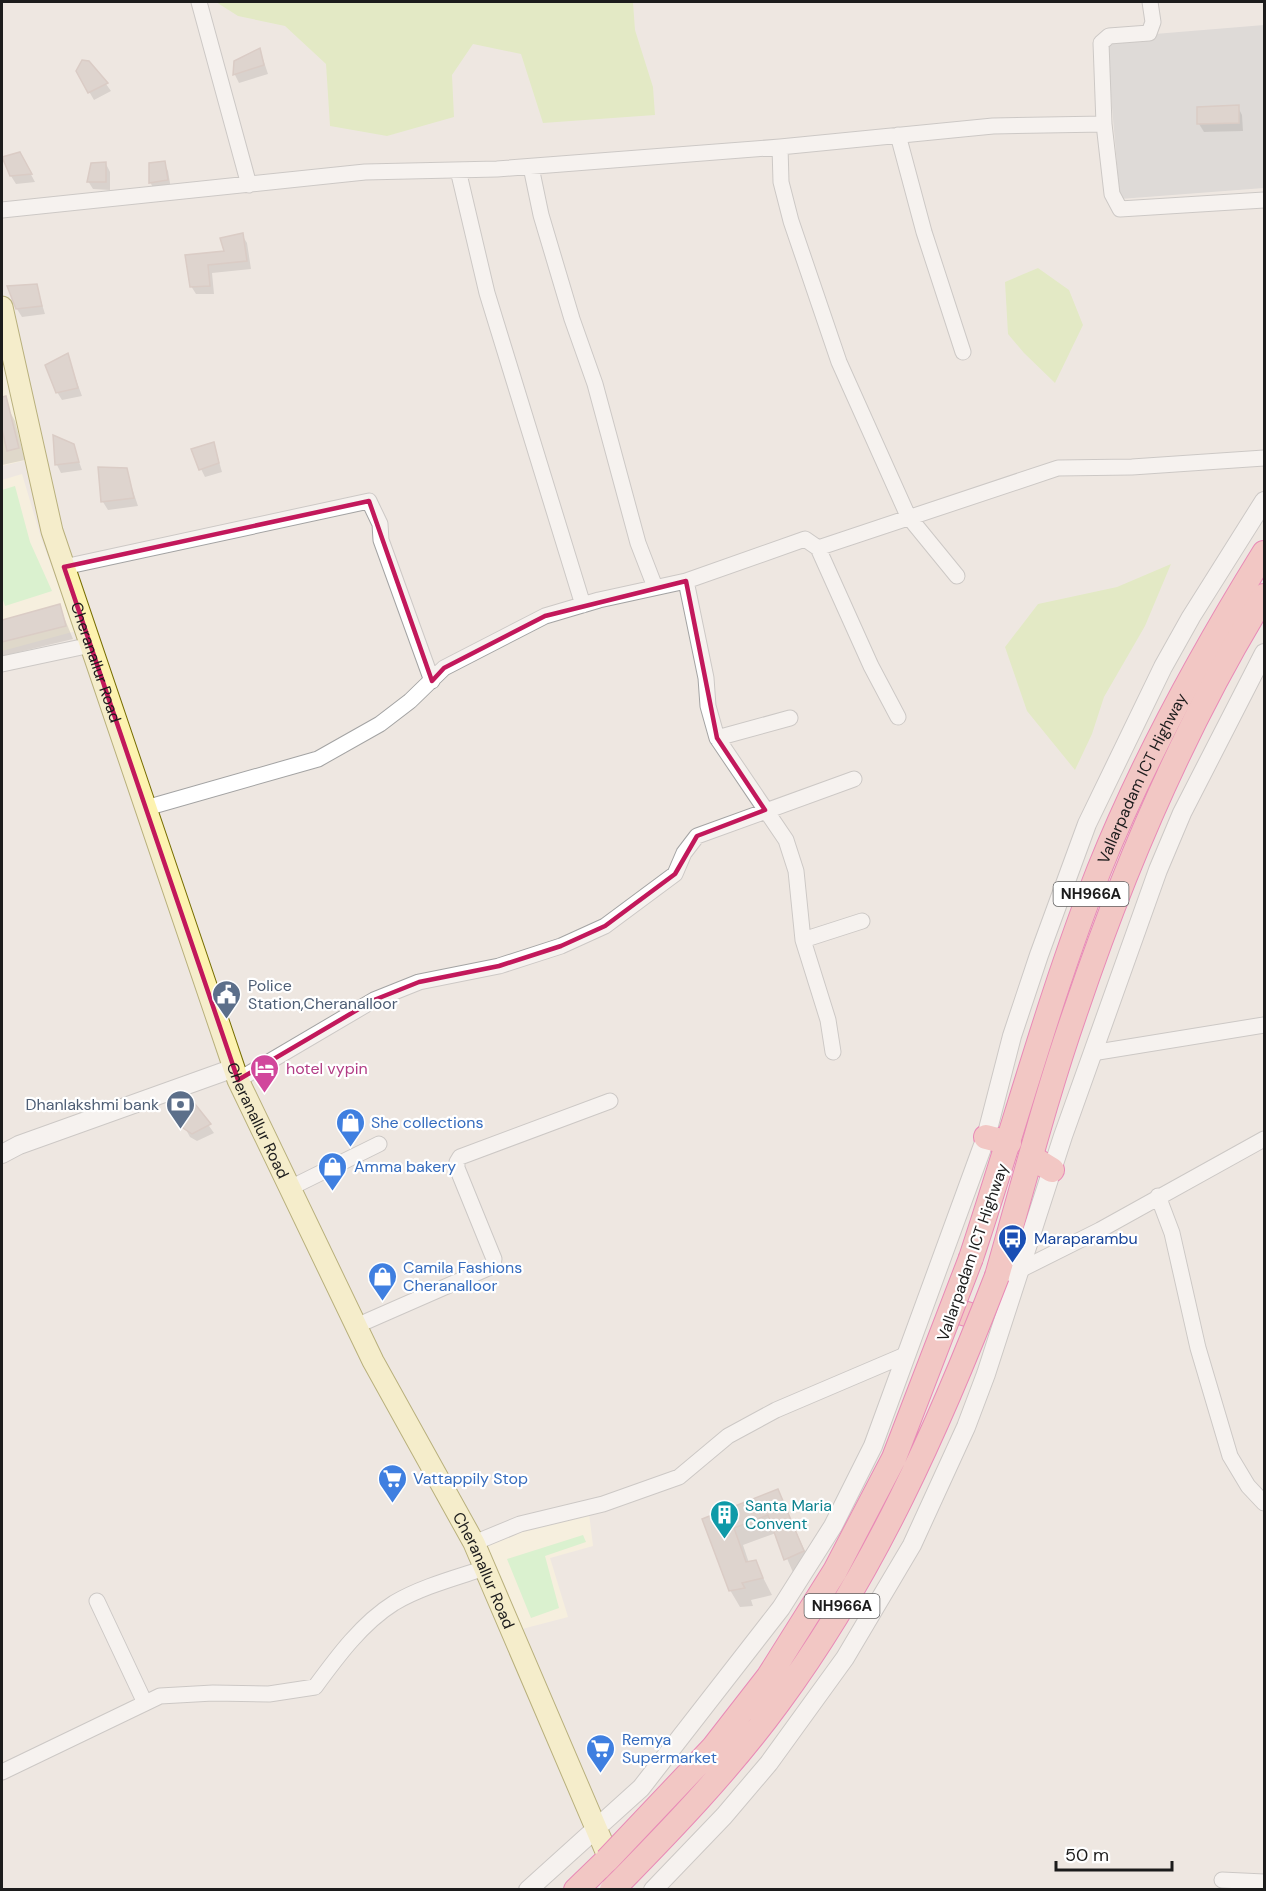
<svg xmlns="http://www.w3.org/2000/svg" width="1266" height="1891" font-family="'DM Sans',sans-serif">
	<rect width="100%" height="100%" fill="#eee7e1"/>
	<path fill="#fff8d9" d="M2,352L27,460L2,466Z
		M22,474L42,541L76,631L2,651V480Z
		M589,1513L593,1546L550,1558L568,1617L522,1629L483,1547L524,1528Z"/>
	<path fill="#cacaca" d="M1264,25V188L1120,199L1106,38Z"/>
	<path fill="#d4eca2" d="M216,2H633L635,30L653,87L655,115L543,123L521,54L473,44L452,75L454,117L387,136L330,126L326,64L285,26L238,16Z
		M1038,268L1069,290L1083,325L1055,383L1024,353L1008,334L1005,282Z
		M1171,564L1145,626L1104,697L1092,734L1075,770L1027,711L1005,647L1038,604L1117,587Z"/>
	<path fill="#c0fcb9" d="M15,486L30,542L52,591L5,606L2,597V490Z
		M583,1535L586,1542L545,1556L559,1608L531,1618L507,1559Z"/>
	<path fill="#0003" d="M260,50L268,74L239,83L235,75V62Z
		M77,71L106,84L111,91L94,100Z
		M1238,107L1242,115L1243,131L1204,132L1199,124Z
		M20,154L35,182L16,184L11,176Z
		M164,163L168,171L171,189L155,191L150,182Z
		M106,164L110,172V190L93,189L88,181Z
		M242,235L247,243L251,269L212,273L214,294H196L191,286L186,256L225,252Z
		M36,285L45,314L22,317L17,309Z
		M67,355L82,396L62,400L57,392Z
		M8,408L15,421L25,460L2,465V434L4,433L2,410Z
		M55,438L73,445L82,470L61,473L57,465Z
		M214,444L222,472L205,477L201,469Z
		M99,468L126,470L138,506L108,510L103,502Z
		M59,605L73,639L2,656V621Z
		M195,1106L214,1133L197,1141L190,1137L179,1117Z
		M777,1491L813,1568L795,1577L776,1533L743,1545L749,1563L755,1562L772,1595L751,1600L753,1606L740,1607L730,1590L704,1520Z"/>
	<path fill="#cabcb7" stroke="#c1aaa2" stroke-width="1.5" d="M260,48L264,65L233,75L234,61Z
		M82,60L89,61L108,83L88,93L76,71Z
		M1239,105V123L1197,124V107Z
		M20,152L32,174L10,176L2,157Z
		M165,161L168,180L149,183V163Z
		M106,162V182H87L91,163Z
		M243,233L247,261L208,265L210,286L190,287L185,255L224,251L220,238Z
		M37,284L42,306L16,309L7,286Z
		M68,353L78,388L56,393L45,365Z
		M6,396L19,448L7,451L2,429V397Z
		M53,435L74,444L79,462L55,465Z
		M214,442L219,463L199,470L191,449Z
		M98,467L127,468L134,498L101,502Z
		M60,604L66,626L2,642V620Z
		M195,1104L211,1124L192,1134L183,1128L177,1117Z
		M778,1489L804,1551L784,1560L768,1515L734,1528L746,1562L756,1560L763,1578L742,1583L745,1588L729,1591L702,1519Z"/>
	<g fill="none" stroke-linecap="round" stroke-linejoin="round">
		<defs>
			<path id="minor" d="M199,2L249,185
				M1104,124L1101,43L1109,36L1149,33L1153,22L1150,2
				M898,135L924,232L963,352
				M780,147L781,182L791,221L839,362L908,516L957,576
				M531,167L541,215L572,319L595,384L638,543L655,587
				M458,170L487,293L583,605
				M2,210L365,172L497,169L780,147L993,126L1104,124L1112,194L1120,209L1264,200
				M818,548L871,666L898,717
				M64,567L369,501L380,524L381,540L432,681
				M686,581L706,678L708,706L717,738L786,840L796,871L803,940L828,1020L833,1052
				M2,664L91,645
				M717,738L790,718
				M146,808L318,759L380,724L410,701L444,668L545,616L599,600L686,581L805,539L818,548L1058,468L1132,467L1264,458
				M803,940L862,921
				M1092,1053L1264,1025
				M238,1080L374,1000L419,982L499,966L561,946L605,926L675,874L684,853L697,836L854,779
				M290,1188L379,1144
				M1158,1196L1172,1233L1198,1348L1230,1456L1248,1486L1264,1503
				M1022,1269L1100,1230L1264,1139
				M356,1326L493,1266L494,1259L457,1168V1162L460,1157L610,1101
				M474,1543L520,1524L603,1504L679,1477L728,1436L776,1410L905,1355
				M97,1601L145,1703
				M2,1772L160,1696L213,1693L269,1694L315,1687C337,1657 362,1623 394,1603C421,1587 455,1578 485,1568
				M1222,1880L1264,1882"/>
			<path id="tertiary" d="M2,1154L19,1145L234,1068
				M528,1890L641,1788L781,1608L833,1526L873,1446L986,1137L1012,1036L1039,955L1087,824L1163,667L1191,617L1264,501
				M653,1890L724,1816L769,1763L845,1658L912,1545L966,1427L986,1374L1063,1136L1158,870L1182,813L1264,653"/>
			<g id="secondary">
				<path id="s1" d="M2,307L52,531L238,1080L373,1361L474,1543L614,1870"/>
			</g>
			<g id="trunk">
				<path d="M986,1137L1009,1143"/>
				<path d="M1031,1157L1052,1170"/>
				<path id="s2" d="M971,1258C1014,1129 1049,997 1099,870C1143,760 1202,653 1264,553"/>
				<path d="M997,1276C1023,1186 1046,1095 1077,1007C1125,865 1186,723 1264,596"/>
				<path d="M953,1310L980,1318"/>
				<path d="M576,1890L607,1860"/>
			</g>
		</defs>
		<use href="#minor" stroke="#a3a3a3" stroke-width="17"/>
		<use href="#tertiary" stroke="#a3a3a3" stroke-width="20"/>
		<use href="#secondary" stroke="#766d00" stroke-width="23"/>
		<use href="#trunk" stroke="#e11983" stroke-width="26"/>
		<use href="#minor" stroke="#fff" stroke-width="15"/>
		<use href="#tertiary" stroke="#fff" stroke-width="18"/>
		<use href="#secondary" stroke="#fdf3b0" stroke-width="21"/>
		<use href="#trunk" stroke="#f5a09f" stroke-width="24"/>
		<defs>
			<path id="trunk-bridge" d="M607,1860L713,1748L769,1676L835,1571L894,1458L971,1258
				M612,1890C670,1831 729,1770 778,1703C874,1573 939,1426 997,1276"/>
		</defs>
		<use href="#trunk-bridge" stroke="#e11983" stroke-width="26" stroke-linecap="butt"/>
		<use href="#trunk-bridge" stroke="#f5a09f" stroke-width="24"/>
	</g>
	<path d="M0 0H1266V1891H0ZM369,501L432,681L444,668L545,616L686,581L717,738L765,810L697,836L675,874L605,926L561,946L499,966L419,982L374,1000L238,1080L64,567Z" fill="#eee7e1" fill-opacity=".55" fill-rule="evenodd"/>
	<path fill="none" stroke="#c2185b" stroke-width="4.5" stroke-linejoin="round" d="M369,501L432,681L444,668L545,616L686,581L717,738L765,810L697,836L675,874L605,926L561,946L499,966L419,982L374,1000L238,1080L64,567Z"/>
	<defs>
		<symbol id="civic-pin" viewBox="-11 -11 22 30"><path d="M0 17L-7.5 6A9.5 9.5 0 1 1 7.5 6Z" fill="#5c6f8a" stroke="#fff"/><path d="M-.6-6.5H3V-4.5H.6V-3L4-1V1h2V6H-6V1h2V-1L-.6-3ZM-1.2 2.5V6h2.4V2.5Z" fill="#fff"/></symbol>
		<symbol id="hotel-pin" viewBox="-11 -11 22 30"><path d="M0 17L-7.5 6A9.5 9.5 0 1 1 7.5 6Z" fill="#d1479c" stroke="#fff"/><path d="M-6-4.5h1.5V1H6V5H4.5V3h-9V5H-6ZM-4 0a1.8 1.8 0 1 1 3.6 0ZM.5 0V-2.5h3Q6-2.5 6 0Z" fill="#fff"/></symbol>
		<symbol id="bank-pin" viewBox="-11 -11 22 30"><path d="M0 17L-7.5 6A9.5 9.5 0 1 1 7.5 6Z" fill="#5c6f8a" stroke="#fff"/><path d="M-6-4H6V4H-6ZM0-2.3a2.3 2.3 0 1 0 0 4.6a2.3 2.3 0 1 0 0-4.6Z" fill="#fff"/></symbol>
		<symbol id="shop-pin" viewBox="-11 -11 22 30"><path d="M0 17L-7.5 6A9.5 9.5 0 1 1 7.5 6Z" fill="#3f7fe0" stroke="#fff"/><path d="M-5-2.5h2.3a2.7 3.5 0 0 1 5.4 0H5L5.5 6h-11ZM-1.5-2.5h3a1.5 2.3 0 0 0-3 0Z" fill="#fff"/></symbol>
		<symbol id="bus-pin" viewBox="-11 -11 22 30"><path d="M0 17L-7.5 6A9.5 9.5 0 1 1 7.5 6Z" fill="#1a4fb4" stroke="#fff"/><path d="M-5-6H5V4H4V6H2V4H-2V6H-4V4H-5ZM-3.5-4V0h7V-4ZM-3.5 1.2v1.5H-2V1.2ZM2 1.2v1.5H3.5V1.2Z" fill="#fff"/></symbol>
		<symbol id="supermarket-pin" viewBox="-11 -11 22 30"><path d="M0 17L-7.5 6A9.5 9.5 0 1 1 7.5 6Z" fill="#3f7fe0" stroke="#fff"/><path d="M-6-5.5h2.5l.6 2H6L4.5 2H-2.5L-4.4-4H-6ZM-1.5 3.2a1.3 1.3 0 1 0 .1 0ZM3 3.2a1.3 1.3 0 1 0 .1 0Z" fill="#fff"/></symbol>
		<symbol id="building-pin" viewBox="-11 -11 22 30"><path d="M0 17L-7.5 6A9.5 9.5 0 1 1 7.5 6Z" fill="#0f9aa8" stroke="#fff"/><path d="M-4-6H4V6H1V3H-1V6H-4ZM-2.5-4.3h1.7v1.8h-1.7ZM.8-4.3h1.7v1.8H.8ZM-2.5-1h1.7V.8h-1.7ZM.8-1h1.7V.8H.8Z" fill="#fff"/></symbol>
	</defs>
	<g fill-rule="evenodd">
		<use href="#civic-pin" x="210" y="978" width="33" height="45"/>
		<use href="#hotel-pin" x="248" y="1052" width="33" height="45"/>
		<use href="#bank-pin" x="164" y="1088" width="33" height="45"/>
		<use href="#shop-pin" x="334" y="1106" width="33" height="45"/>
		<use href="#shop-pin" x="316" y="1150" width="33" height="45"/>
		<use href="#bus-pin" x="996" y="1222" width="33" height="45"/>
		<use href="#shop-pin" x="366" y="1260" width="33" height="45"/>
		<use href="#supermarket-pin" x="376" y="1462" width="33" height="45"/>
		<use href="#building-pin" x="708" y="1498" width="33" height="45"/>
		<use href="#supermarket-pin" x="584" y="1732" width="33" height="45"/>
	</g>
	<g text-anchor="middle" stroke-width="4.5" stroke-linejoin="round" paint-order="stroke">
		<g fill="#fff" stroke="#606060" stroke-width="1.5">
			<rect x="1053.5" y="882" width="75" height="24" rx="4.5"/>
			<rect x="804.5" y="1594" width="75" height="24" rx="4.5"/>
		</g>
		<g font-size="15" font-weight="bold" fill="#1c1c1c">
			<text x="1091" y="899">NH966A</text>
			<text x="842" y="1611">NH966A</text>
		</g>
		<g font-size="16" fill="#1c1c1c" stroke="#fff">
			<text dy="6" stroke="none"><textPath href="#s1" startOffset="368">Cheranallur Road</textPath></text>
			<text dy="6" stroke="none"><textPath href="#s2" startOffset="510">Vallarpadam ICT Highway</textPath></text>
			<text dy="6" stroke="none"><textPath href="#s1" startOffset="854">Cheranallur Road</textPath></text>
			<text transform="translate(972 1252) rotate(-71)" y="6">Vallarpadam ICT Highway</text>
			<text dy="6" stroke="none"><textPath href="#s1" startOffset="1358">Cheranallur Road</textPath></text>
		</g>
		<g font-size="16" fill="#4e5e75" stroke="#fff" text-anchor="start">
			<text x="248" y="991">Police<tspan x="248" dy="18">Station,Cheranalloor</tspan></text>
			<text x="159" y="1110" text-anchor="end">Dhanlakshmi bank</text>
		</g>
		<g font-size="16" fill="#b23c85" stroke="#fff" text-anchor="start">
			<text x="286" y="1074">hotel vypin</text>
		</g>
		<g font-size="16" fill="#366cbe" stroke="#fff" text-anchor="start">
			<text x="371" y="1128">She collections</text>
			<text x="354" y="1172">Amma bakery</text>
			<text x="403" y="1273">Camila Fashions<tspan x="403" dy="18">Cheranalloor</tspan></text>
			<text x="413" y="1484">Vattappily Stop</text>
			<text x="622" y="1745">Remya<tspan x="622" dy="18">Supermarket</tspan></text>
		</g>
		<g font-size="16" fill="#164399" stroke="#fff" text-anchor="start">
			<text x="1034" y="1244">Maraparambu</text>
		</g>
		<g font-size="16" fill="#0d838f" stroke="#fff" text-anchor="start">
			<text x="745" y="1511">Santa Maria<tspan x="745" dy="18">Convent</tspan></text>
		</g>
	</g>
	<rect width="1266" height="1891" fill="none" stroke="#1c1c1c" stroke-width="6"/>
	<path d="M1056 1861v9h116v-9" fill="none" stroke="#1c1c1c" stroke-width="3"/>
	<text x="1065" y="1861" font-size="18" fill="#1c1c1c" stroke="#ffffff" stroke-width="4.5" paint-order="stroke">50 m</text>
</svg>
